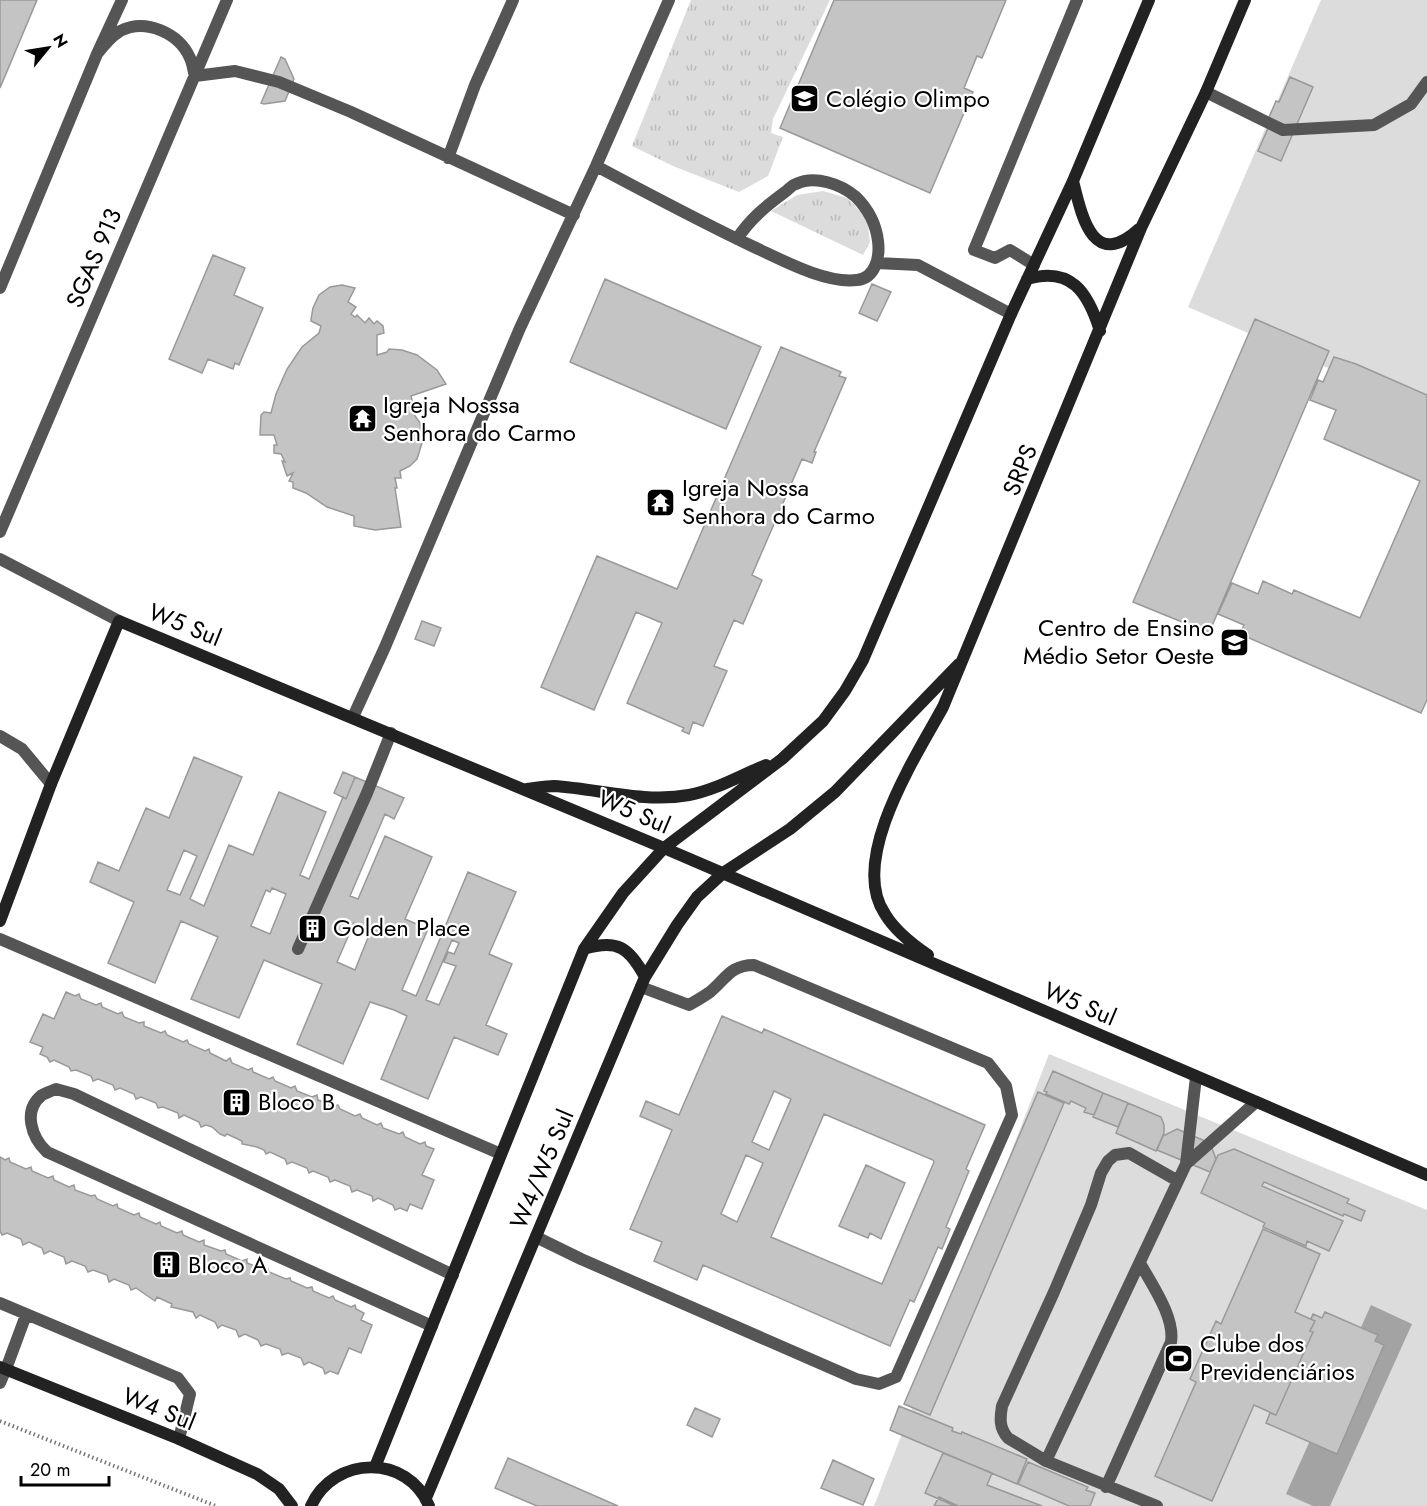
<svg xmlns="http://www.w3.org/2000/svg" width="1427" height="1506" font-family="Jost,sans-serif">
	<defs>
		<pattern id="grass-tufts" width="24" height="20" patternUnits="userSpaceOnUse" patternTransform="scale(1.5)"><rect width="24" height="20" fill="#dcdcdc"/><path d="M3 7l-1-3M5 7V3M7 7l1-3M15 17l-1-3M17 17v-4M19 17l1-3" fill="none" stroke="#bbb"/></pattern>
	</defs>
	<rect width="100%" height="100%" fill="#fff"/>
	<path fill="url(#grass-tufts)" d="M691,0H830L773,119L771,133L783,137L768,176L739,192L673,166L632,146Z
		M823,191L847,198L863,214L868,226L870,242L863,255L771,211L797,195Z"/>
	<path fill="#dcdcdc" d="M1321,0H1427V411L1188,307Z
		M1049,1054L1427,1210V1506H874Z"/>
	<path fill="#a3a3a3" d="M1371,1305L1412,1324L1330,1506H1313L1286,1494Z"/>
	<path fill="#c4c4c4" stroke="#999" stroke-width="1.5" fill-rule="evenodd" d="M0,0H37L0,88Z
		M834,0H1006L982,58L977,56L964,88L973,92L930,193L780,128Z
		M281,57L285,59L294,79L285,101L264,104L261,103Z
		M1290,77L1313,87L1281,161L1258,151L1269,126L1266,124L1276,101L1279,102Z
		M213,255L245,268L234,295L263,308L239,365L235,363L233,369L208,359L202,373L169,359Z
		M605,279L761,347L726,429L570,362Z
		M872,284L891,292L877,321L859,313Z
		M342,285L355,288L348,302L356,307L351,314L355,317L357,315L365,323L369,318L374,324L377,321L383,326L384,333L377,335V355L387,352L389,349L402,350L417,355L437,370L446,384L411,396L413,404L409,407L420,423L423,440L417,459L410,466L400,471L401,478H395L397,488H395L401,527L375,530L354,526V516L327,507L306,493L293,488V482L289,481L293,473L287,476L282,461L285,462L281,454L274,453V445H277L274,435H260L261,415L264,412L271,413L276,394L287,369L302,347L319,333L321,326L311,321V319L313,308L319,295L330,287Z
		M1255,319L1329,351L1209,633L1133,602Z
		M781,347L841,372L839,376L846,378L814,452H816L812,463L802,459L752,575L762,580L743,624L734,620L714,666L727,671L703,726L693,722L689,734L682,731L684,728L627,703L662,623L636,612L594,710L541,687L597,556L677,589Z
		M1334,357L1356,364L1427,395V700L1421,713L1240,634L1244,625L1218,614L1232,583L1258,594L1263,581L1292,594L1294,590L1360,618L1420,481L1324,439L1336,410L1310,400L1318,380L1323,382Z
		M422,621L441,628L434,646L415,639Z
		M194,757L242,777L190,899L204,906L229,845L253,855L279,792L326,812L300,875L309,879L343,797L346,799L355,777L404,798L394,819L385,814L350,896L358,899L385,836L432,857L405,919L428,929L402,990L416,996L468,872L516,892L489,954L512,964L486,1025L507,1034L498,1055L454,1037L428,1099L381,1079L407,1016L394,1010L370,1002L343,1064L297,1044L322,984L264,960L239,1018L191,999L218,937L181,921L155,983L108,963L134,902L90,882L98,862L119,871L146,808L169,818ZM184,850L197,856L180,895L167,890ZM272,888L286,894L270,934L251,926L266,890L270,892ZM354,923L368,929L366,934L369,935L355,970L337,962ZM452,940L459,943L454,954L448,952L444,962L456,966L439,1005L426,1000Z
		M343,772L355,777L346,799L334,793Z
		M66,992L75,996L79,994L81,999L96,1005L101,1003L102,1007L118,1014L122,1012L124,1017L139,1023L144,1022V1026L161,1033L165,1031L167,1035L183,1042L187,1040L189,1044L205,1051L209,1049L210,1053L226,1061L230,1058L232,1063L248,1070L252,1068L253,1072L269,1079L273,1077L275,1081L291,1088L295,1086L297,1091L312,1097L317,1095L318,1100L334,1106L338,1105L340,1109L355,1116L360,1114L362,1118L377,1125L381,1123L383,1128L399,1134L403,1132L405,1137L420,1144L425,1142L426,1146L434,1149L422,1175L434,1180L422,1209L410,1204L407,1211L400,1208L395,1210L393,1205L378,1198L373,1201L372,1196L357,1190L352,1192L350,1186L335,1180L330,1182L328,1177L313,1171L309,1173L307,1168L292,1162L287,1164L285,1159L270,1152L266,1154L264,1150L257,1147L242,1144V1141L227,1134L225,1136L220,1134L212,1127L206,1125L201,1127L199,1122L184,1115L179,1118L178,1113L163,1107L158,1108L156,1103L141,1097L136,1099L134,1094L120,1088L115,1090L113,1085L98,1079L93,1081L91,1076L76,1070L71,1071L69,1067L54,1060L50,1062L47,1057L40,1054L43,1047L30,1042L43,1014L54,1019Z
		M722,1016L762,1033L764,1029L985,1125L966,1169L969,1171L946,1227L950,1229L942,1249L938,1247L914,1302L910,1300L890,1346L703,1265L697,1280L654,1261L662,1242L630,1229L672,1130L640,1116L646,1101L679,1115ZM774,1091L791,1099L769,1150L752,1142ZM824,1114L933,1160L934,1162L882,1284L771,1237ZM746,1155L763,1163L737,1222L721,1214Z
		M1053,1071L1103,1093L1094,1115L1084,1112L1086,1108L1071,1101L1069,1104L1046,1094L1047,1092L1044,1091Z
		M1038,1092L1064,1103L930,1415L904,1404Z
		M1103,1093L1128,1103L1118,1127L1093,1117Z
		M1128,1103L1161,1117L1164,1125V1133L1156,1151L1116,1133Z
		M1177,1129L1210,1143L1216,1159L1210,1172L1157,1150L1163,1136Z
		M1234,1149L1349,1199L1347,1203L1365,1211L1361,1221L1344,1214L1343,1216L1264,1182L1262,1186L1343,1221L1329,1251L1307,1241L1306,1246L1263,1227L1265,1223L1201,1193L1218,1155Z
		M0,1157L5,1160L9,1158L10,1162L26,1169L31,1167L32,1171L48,1178L53,1176L54,1180L69,1187L74,1185L75,1190L91,1196L95,1195L97,1199L113,1206L117,1204L118,1208L134,1215L139,1213L140,1217L156,1224L160,1222L161,1226L177,1233L182,1231L183,1235L199,1242L204,1240V1245L221,1251L225,1250L226,1254L242,1261L247,1259V1263L265,1270L268,1269L269,1272L286,1279L290,1278L291,1281L307,1288L312,1287L313,1291L329,1298L333,1296L335,1300L351,1307L355,1305L356,1309L364,1313L361,1320L372,1325L361,1353L349,1348L338,1374L330,1371L325,1374L323,1368L309,1362L304,1365L301,1358L288,1353L282,1355L280,1349L266,1344L261,1346L258,1340L245,1334L239,1337L236,1330L222,1325L218,1328L215,1322L200,1315L196,1318L193,1312L171,1307L172,1304L157,1297L155,1301L136,1288L131,1290L129,1285L114,1279L109,1282L107,1275L93,1270L88,1272L85,1266L72,1261L66,1264L64,1257L50,1251L44,1254L42,1248L29,1242L23,1245L21,1239L7,1233L2,1235L0,1231Z
		M866,1165L905,1183L881,1239L870,1233L868,1238L839,1226Z
		M1263,1229L1320,1254L1295,1312L1315,1321L1310,1331L1313,1332L1276,1415L1254,1405L1212,1501L1155,1476L1196,1382L1190,1379L1216,1321L1221,1324Z
		M1325,1312L1378,1335L1375,1341L1384,1345L1337,1454L1266,1423L1270,1413L1276,1415L1313,1332L1310,1331L1315,1321L1311,1319L1313,1314L1322,1318Z
		M899,1406L953,1428L952,1431L961,1434L962,1432L1027,1459L1017,1484L890,1430Z
		M695,1408L720,1419L712,1437L687,1425Z
		M943,1453L992,1473L987,1485L1042,1506H955L925,1493Z
		M508,1458L618,1506H537L495,1488Z
		M833,1460L874,1479L863,1505L821,1488Z
		M1028,1462L1088,1487L1086,1490L1095,1493L1090,1506H1069L1018,1484Z
		M939,1497L958,1506H934Z"/>
	<g fill="none" stroke-linecap="round" stroke-linejoin="round">
		<path stroke="#777" stroke-width="4" stroke-dasharray="1.5 3" stroke-linecap="butt" d="M0,1421L216,1506"/>
		<path stroke="#555" stroke-width="12" d="M97,54C103,46 110,37 120,31C146,18 179,33 190,58C193,64 193,71 195,76L235,71L279,82L351,112L574,215
			M1206,92L1283,130L1374,125L1411,104L1427,82
			M448,158L475,85L513,0
			M596,166C649,194 701,222 754,247C782,260 826,284 857,280C876,278 880,256 878,241C876,224 868,209 856,197C841,184 815,175 796,184C792,185 789,189 785,192C766,206 750,219 737,239
			M877,263L918,265L1011,314
			M1034,265L1010,250L995,258L974,250L1077,0
			M0,288L97,54L122,0
			M0,532L227,0
			M0,559L119,621
			M353,717L385,647L520,328L596,166L669,0
			M0,736L22,749L51,784
			M0,939L501,1154
			M298,949L367,793L391,733
			M1186,1164L1256,1102
			M536,1237L581,1259L856,1379L879,1384L896,1377L1012,1115L1006,1086L988,1063L754,965C730,965 726,979 710,992C703,997 696,1001 689,1005L641,987
			M0,1303L178,1378L190,1394L179,1439
			M432,1326L47,1152C32,1138 22,1111 42,1095C46,1093 51,1091 56,1089L74,1094L453,1275
			M6,1369L26,1315
			M1046,1461L1186,1164L1196,1077
			M1106,1487L1171,1342C1175,1317 1152,1285 1140,1263
			M1157,1506L1046,1461L1008,1438C999,1428 1000,1418 1002,1406L1054,1292L1091,1205L1101,1173L1108,1161L1115,1155L1129,1153L1178,1181"/>
		<path stroke="#555" stroke-width="12" d="M0,1383L6,1369"/>
		<path stroke="#222" stroke-width="12" d="M1073,181C1082,217 1093,271 1139,229
			M1027,279C1071,266 1088,292 1100,331
			M527,789C536,788 546,786 554,786C599,789 644,803 689,795C716,790 741,775 766,765
			M0,921L51,784L119,621L664,848L1427,1175
			M584,949C617,939 629,947 645,977
			M928,955C912,944 895,931 885,914C848,860 916,756 943,707L1141,228L1206,92L1245,0
			M0,1367L179,1439L257,1474L279,1489L292,1506
			M375,1467L584,949L623,893L664,848L782,759L823,721L845,691L863,660L1011,314L1073,181L1149,0
			M426,1498L645,977L677,925L697,897L723,873L790,829L835,792L959,664
			M311,1506C334,1455 408,1454 429,1506"/>
	</g>
	<defs>
		<symbol id="school-square" viewBox="-11 -11 22 22"><rect x="-9" y="-9" width="18" height="18" rx="4" fill="#000" stroke="#fff"/><path d="M0-5L7-2L0 1L-7-2ZM-4 1L0 2.5L4 1V4Q0 6-4 4Z" fill="#fff"/></symbol>
		<symbol id="temple-square" viewBox="-11 -11 22 22"><rect x="-9" y="-9" width="18" height="18" rx="4" fill="#000" stroke="#fff"/><path d="M0-6L5-2H3V0L6.5 2.5H4V6H1.5V3h-3V6H-4V2.5H-6.5L-3 0V-2H-5Z" fill="#fff"/></symbol>
		<symbol id="building-square" viewBox="-11 -11 22 22"><rect x="-9" y="-9" width="18" height="18" rx="4" fill="#000" stroke="#fff"/><path d="M-4-6H4V6H1V3H-1V6H-4ZM-2.5-4.3h1.7v1.8h-1.7ZM.8-4.3h1.7v1.8H.8ZM-2.5-1h1.7V.8h-1.7ZM.8-1h1.7V.8H.8Z" fill="#fff"/></symbol>
		<symbol id="stadium-square" viewBox="-11 -11 22 22"><rect x="-9" y="-9" width="18" height="18" rx="4" fill="#000" stroke="#fff"/><path d="M0-5a6.5 5 0 1 0 0 10a6.5 5 0 1 0 0-10ZM-3.5-1.8h7v3.6h-7Z" fill="#fff"/></symbol>
	</defs>
	<g fill-rule="evenodd">
		<use href="#school-square" x="788" y="82" width="33" height="33"/>
		<use href="#temple-square" x="346" y="402" width="33" height="33"/>
		<use href="#temple-square" x="644" y="486" width="33" height="33"/>
		<use href="#school-square" x="1218" y="626" width="33" height="33"/>
		<use href="#building-square" x="296" y="912" width="33" height="33"/>
		<use href="#building-square" x="220" y="1086" width="33" height="33"/>
		<use href="#building-square" x="150" y="1248" width="33" height="33"/>
		<use href="#stadium-square" x="1162" y="1342" width="33" height="33"/>
	</g>
	<g text-anchor="middle" stroke-width="4.5" stroke-linejoin="round" paint-order="stroke">
		<g font-size="24" fill="#000" stroke="#fff" text-anchor="start">
			<text x="826" y="107">Colégio Olimpo</text>
			<text x="383" y="413">Igreja Nosssa<tspan x="383" dy="28">Senhora do Carmo</tspan></text>
			<text x="682" y="496">Igreja Nossa<tspan x="682" dy="28">Senhora do Carmo</tspan></text>
			<text x="1214" y="636" text-anchor="end">Centro de Ensino<tspan x="1214" dy="28">Médio Setor Oeste</tspan></text>
			<text x="333" y="936">Golden Place</text>
			<text x="258" y="1110">Bloco B</text>
			<text x="188" y="1273">Bloco A</text>
			<text x="1200" y="1352">Clube dos<tspan x="1200" dy="28">Previdenciários</tspan></text>
		</g>
		<g font-size="24" fill="#000" stroke="#fff">
			<text transform="translate(94 258) rotate(-67)" y="8">SGAS 913</text>
			<text transform="translate(1020 470) rotate(-68)" y="8">SRPS</text>
			<text transform="translate(185 625) rotate(22)" y="8">W5 Sul</text>
			<text transform="translate(634 812) rotate(23)" y="8">W5 Sul</text>
			<text transform="translate(1080 1004) rotate(23)" y="8">W5 Sul</text>
			<text transform="translate(542 1169) rotate(-67)" y="8">W4/W5 Sul</text>
			<text transform="translate(159 1409) rotate(22)" y="8">W4 Sul</text>
		</g>
	</g>
	<g transform="translate(48 48) rotate(60)" stroke="#ffffff" stroke-width="4.5" paint-order="stroke">
	<path d="M0-4.5L10 22L0 15L-10 22Z" fill="#000000"/>
	<text y="-9" font-size="16" font-weight="bold" text-anchor="middle" fill="#000000">N</text>
	</g>
	<path d="M21 1476v9h88v-9" fill="none" stroke="#000000" stroke-width="3"/>
	<text x="30" y="1476" font-size="18" fill="#000000" stroke="#ffffff" stroke-width="4.5" paint-order="stroke">20 m</text>
</svg>
